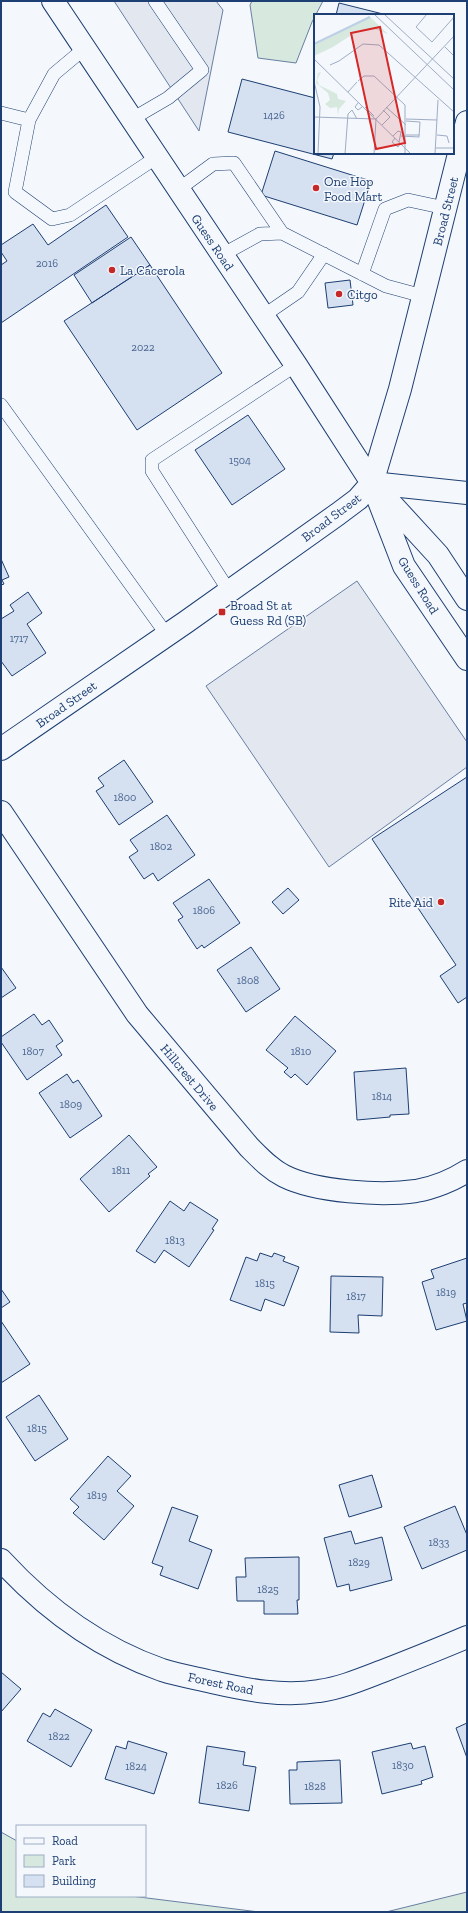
<svg xmlns="http://www.w3.org/2000/svg" width="468" height="1913" font-family="'Zilla Slab',serif">
	<rect width="100%" height="100%" fill="#f4f7fb"/>
	<path fill="#d7e8df" stroke="#687fa3" d="M252,1H323L312,22L296,63L258,58L250,5Z
		M1,1832L17,1841V1896H131L259,1912H1Z
		M467,1892V1912H386Z"/>
	<path fill="#e3e8f0" stroke="#687fa3" d="M114,1H216L223,10L199,131Z
		M357,581L467,742V767L329,867L206,686Z"/>
	<path fill="#d5e0f0" stroke="#1d3f73" d="M339,3L387,15H336Z
		M242,79L315,98V153H334L332,159L228,132Z
		M275,151L371,181L357,225L261,195Z
		M106,205L128,237L1,323V265L7,261L1,252V245L33,224L48,245Z
		M131,237L150,265L92,303L74,275Z
		M150,265L222,373L137,430L64,321Z
		M350,280L353,305L328,308L325,283Z
		M248,415L285,469L232,505L195,450Z
		M1,559L9,577L2,580L4,584L1,585Z
		M28,592L42,613L27,624L46,653L12,676L1,661V619L14,611L10,605Z
		M124,760L153,802L119,825L96,791L104,786L98,778Z
		M467,777V997L458,1003L440,976L456,965L372,839Z
		M167,815L195,855L158,881L153,873L144,879L129,857L138,851L130,840Z
		M209,879L240,923L204,948L202,945L197,949L178,920L183,917L173,903Z
		M288,888L299,900L283,914L272,902Z
		M251,947L280,989L246,1012L217,970Z
		M1,967L16,988L1,998Z
		M34,1014L42,1025L49,1020L63,1041L56,1046L62,1055L27,1080L1,1042V1037Z
		M295,1016L336,1051L307,1085L295,1074L291,1078L284,1072L288,1068L266,1050Z
		M406,1068L409,1114L390,1115V1117L357,1120L354,1072Z
		M67,1074L73,1083L78,1080L102,1116L70,1138L39,1093Z
		M129,1135L157,1167L148,1174L150,1176L109,1212L80,1179Z
		M170,1201L184,1211L190,1202L218,1220L212,1229L214,1230L189,1267L164,1250L155,1263L136,1251Z
		M260,1253L272,1257L274,1253L285,1257L283,1261L299,1267L284,1306L265,1299L261,1311L230,1300L246,1257L257,1261Z
		M467,1258V1303L463,1304L467,1321L436,1330L422,1282L434,1278L431,1270Z
		M331,1276L383,1277L382,1316L358,1315L359,1333L330,1332Z
		M1,1289L10,1302L1,1308Z
		M1,1321L30,1364L1,1383Z
		M39,1395L68,1439L35,1461L6,1417Z
		M108,1456L131,1476L117,1491L134,1506L104,1540L73,1513L79,1507L70,1499Z
		M372,1475L382,1507L349,1517L339,1485Z
		M455,1506L467,1535V1550L422,1569L404,1527Z
		M172,1507L198,1516L189,1541L212,1550L198,1589L160,1575L163,1567L152,1563Z
		M351,1531L355,1544L382,1537L392,1580L350,1591L349,1584L337,1587L324,1538Z
		M299,1557V1600H297L298,1614H264V1601H237L236,1577H246L245,1558Z
		M1,1672L21,1689L1,1712Z
		M55,1709L92,1730L71,1767L27,1741L43,1713L50,1717Z
		M467,1723V1758L456,1728Z
		M128,1741L167,1753L154,1794L105,1779L116,1746L126,1749Z
		M411,1743L413,1749L425,1746L433,1777L421,1781L422,1784L382,1794L372,1752Z
		M207,1746L245,1752L243,1765L256,1767L249,1811L199,1803Z
		M340,1760L342,1803L290,1804L289,1770H297V1762Z"/>
	<g fill="none" stroke-linecap="round" stroke-linejoin="round">
		<defs>
			<path id="lane" d="M85,48L54,74L29,120L15,192L52,219L70,215L157,157
				M1,113L29,120
				M132,119L168,98L202,70L155,1
				M179,189L213,164L234,163L282,233
				M222,255L260,234L282,233L386,286L423,296
				M362,274L385,209L408,200L445,208
				M263,316L298,292L324,254
				M1,405L167,635
				M229,591L152,471V460L296,365"/>
			<path id="street" d="M372,483L467,493
				M1,812L137,1014L249,1147C260,1158 270,1169 284,1176C316,1192 381,1196 416,1191C433,1188 453,1180 467,1171
				M1,1560C46,1609 99,1648 162,1670C178,1675 195,1678 212,1682C247,1690 283,1697 319,1691C341,1688 362,1679 383,1671C411,1660 439,1649 467,1637"/>
			<path id="secondary" d="M53,1L296,365L372,483L438,555L467,599
				M377,496L404,566L467,659
				M1,749L186,622L338,514L358,499L372,483L400,389L467,122"/>
		</defs>
		<use href="#lane" stroke="#1d3f73" stroke-width="14"/>
		<use href="#street" stroke="#1d3f73" stroke-width="24"/>
		<use href="#secondary" stroke="#1d3f73" stroke-width="24"/>
		<use href="#lane" stroke="#f4f7fb" stroke-width="13"/>
		<use href="#street" stroke="#f4f7fb" stroke-width="22"/>
		<use href="#secondary" stroke="#f4f7fb" stroke-width="22"/>
	</g>
	<g fill="#c62828" stroke="#f4f7fb" stroke-width="1.5">
		<circle cx="316" cy="188" r="4"/>
		<circle cx="112" cy="270" r="4"/>
		<circle cx="339" cy="294" r="4"/>
		<rect x="218" y="608" width="8" height="8" rx="2"/>
		<circle cx="441" cy="902" r="4"/>
	</g>
	<g text-anchor="middle" stroke-width="3" stroke-linejoin="round" paint-order="stroke">
		<g font-size="11" fill="#4b6792">
			<text x="274" y="119">1426</text>
			<text x="47" y="267">2016</text>
			<text x="143" y="351">2022</text>
			<text x="240" y="464">1504</text>
			<text x="19" y="642">1717</text>
			<text x="125" y="801">1800</text>
			<text x="161" y="850">1802</text>
			<text x="204" y="914">1806</text>
			<text x="248" y="984">1808</text>
			<text x="33" y="1055">1807</text>
			<text x="301" y="1055">1810</text>
			<text x="382" y="1100">1814</text>
			<text x="71" y="1108">1809</text>
			<text x="121" y="1174">1811</text>
			<text x="175" y="1244">1813</text>
			<text x="265" y="1287">1815</text>
			<text x="446" y="1296">1819</text>
			<text x="356" y="1300">1817</text>
			<text x="37" y="1432">1815</text>
			<text x="97" y="1499">1819</text>
			<text x="439" y="1546">1833</text>
			<text x="359" y="1566">1829</text>
			<text x="268" y="1593">1825</text>
			<text x="59" y="1740">1822</text>
			<text x="403" y="1769">1830</text>
			<text x="136" y="1770">1824</text>
			<text x="227" y="1789">1826</text>
			<text x="315" y="1790">1828</text>
		</g>
		<g font-size="13" fill="#1d3f73" stroke="#f4f7fb" text-anchor="start">
			<text x="324" y="186">One Hop<tspan x="324" dy="15">Food Mart</tspan></text>
			<text x="120" y="275">La Cacerola</text>
			<text x="347" y="299">Citgo</text>
			<text x="230" y="610">Broad St at<tspan x="230" dy="15">Guess Rd (SB)</tspan></text>
			<text x="433" y="907" text-anchor="end">Rite Aid</text>
		</g>
		<g font-size="13" fill="#1d3f73" stroke="#f4f7fb">
			<text transform="translate(445 211) rotate(-76)" y="5">Broad Street</text>
			<text transform="translate(213 242) rotate(56)" y="5">Guess Road</text>
			<text transform="translate(331 517) rotate(-37)" y="5">Broad Street</text>
			<text transform="translate(419 585) rotate(58)" y="5">Guess Road</text>
			<text transform="translate(66 704) rotate(-35)" y="5">Broad Street</text>
			<text transform="translate(190 1077) rotate(50)" y="5">Hillcrest Drive</text>
			<text transform="translate(221 1683) rotate(12)" y="5">Forest Road</text>
		</g>
	</g>
	<g transform="translate(314 14)">
		<rect width="140" height="140" fill="#f4f7fb"/>
		<path d="M55,2L74,20L60,15L45,16L19,33L0,42V30ZM7,58L3,66L5,71L23,80L24,85L32,87L25,95L24,101L23,93L16,94L11,90L16,86L14,79L2,69L4,59Z" fill="#d7e8df"/>
		<path fill="none" stroke="#bed0e5" stroke-width="2" d="M0,30L56,3"/>
		<path fill="none" stroke="#9eadc5" stroke-width="1" d="M60,0L140,76M70,0L140,65M113,0L102,13L118,28L140,3M131,33L140,42M0,45L97,140M16,51L25,47L49,30L65,31L140,98M0,67L6,93L4,140M44,67L50,62H60L91,91V140M34,78L43,68M44,89L41,93L44,96L48,93M51,93L60,102M72,93L92,111M0,103L62,105L60,140M62,105L140,22M92,105L123,106M68,111L76,103L69,96M92,121H105M123,121L133,122L135,129M79,122L84,117L87,118L85,128M87,122L105,123L106,108L92,107M81,124L78,128L84,133L86,130M122,134H140M31,140L34,100L38,96L43,105M121,140L124,86"/>
		<path fill="#d62828" fill-opacity="0.15" stroke="#d62828" stroke-width="2" d="M66,13L91,129L62,135L37,19Z"/>
		<rect width="140" height="140" fill="none" stroke="#1d3f73" stroke-width="2"/>
	</g>
	<rect width="468" height="1913" fill="none" stroke="#1d3f73" stroke-width="4"/>
	<rect x="16" y="1825" width="130" height="72" fill="#f4f7fb" stroke="#9eadc5"/>
	<rect x="24" y="1838" width="20" height="6" fill="#f4f7fb" stroke="#9eadc5"/>
	<text x="52" y="1845" font-size="12" fill="#1d3f73">Road</text>
	<rect x="24" y="1855" width="20" height="12" fill="#d7e8df" stroke="#9eadc5"/>
	<text x="52" y="1865" font-size="12" fill="#1d3f73">Park</text>
	<rect x="24" y="1875" width="20" height="12" fill="#d5e0f0" stroke="#9eadc5"/>
	<text x="52" y="1885" font-size="12" fill="#1d3f73">Building</text>
</svg>
